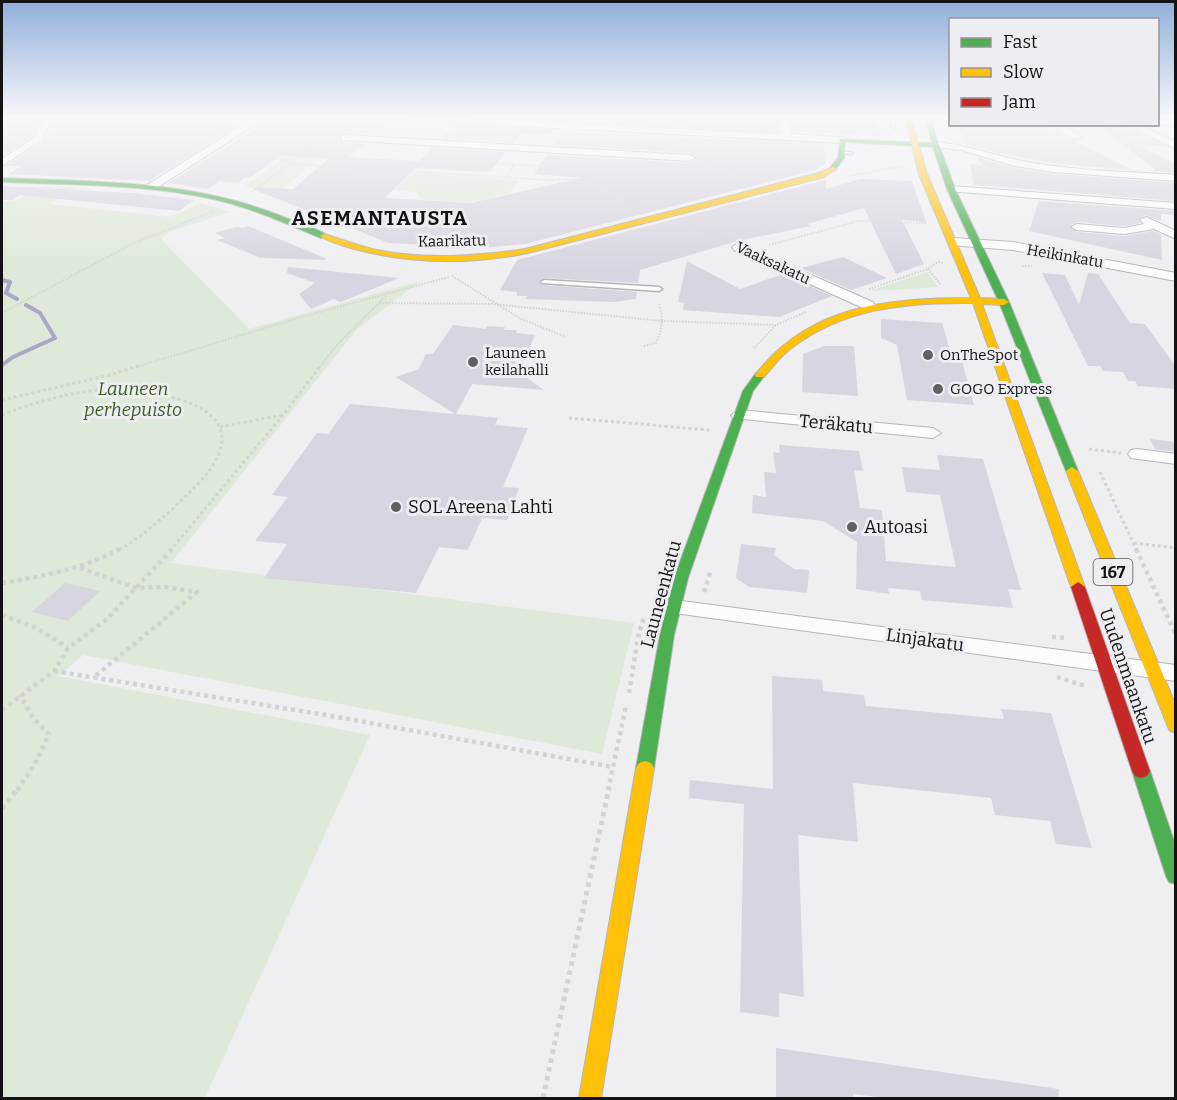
<svg xmlns="http://www.w3.org/2000/svg" width="1177" height="1100" font-family="Bitter,serif">
	<rect width="100%" height="100%" fill="#efeef1"/>
	<path fill="#dee9d9" d="M339,117H372L272,197L245,186Z
		M412,173L519,180L510,193L469,202L420,199L418,192L395,190Z
		M43,186L77,187L50,204L171,217L201,203L230,212L169,232L161,239L249,329L421,281L357,329L171,563L634,623L602,754L83,655L58,676L370,735L205,1098H2V202L17,200Z
		M927,272L938,287L870,291Z"/>
	<g fill="none" stroke-linecap="round" stroke-linejoin="round">
		<path stroke="#aca6c7" stroke-width="4" d="M2,280L10,282L6,293L17,299
			M2,365L13,357L55,338L40,313L26,305"/>
	</g>
	<path fill="#d7d5df" d="M2,117H45L35,127L33,136L2,157Z
		M59,117H232L227,126L236,127L149,181L9,174L21,166H6L43,142Z
		M275,117L389,121L374,134L345,133L340,135L342,142L364,144L349,157L419,161L433,148L506,152L490,172L416,168L385,198L470,203L582,178L534,174L547,155L690,163L697,159L690,153L554,145L563,131L824,144L825,164L815,170L525,244L481,248L389,243L255,190L256,187L293,189L328,159L280,156L250,178L246,177L238,183L219,181L208,189L168,183Z
		M482,117H563L560,121Z
		M624,117H778V132L620,124Z
		M790,117H874L882,136L792,132Z
		M954,124L1045,126L1132,170L1057,164L998,153L967,145L962,138H965Z
		M1097,124H1120L1163,145L1142,147L1176,164V173L1153,171L1155,169L1129,149L1131,147L1127,148Z
		M456,125L553,130L551,134L522,133L514,143L442,138Z
		M976,157L1015,168L1053,174L1176,183V201L974,185L970,164L982,165Z
		M861,179L912,181L926,222L902,220L924,264L896,274L864,208L807,224L811,226L737,241L640,270L638,283L544,278L539,282L542,285L637,292L636,299L614,302L526,299L527,296H517V292L500,290L517,260L826,180V189Z
		M2,186L132,193L194,200L179,211L20,195L13,200H2Z
		M1039,201L1176,211V215L1161,214V221L1145,215L1138,220L1139,223L1124,226L1077,222L1069,226L1077,232L1124,236L1154,231L1161,235L1162,260L1029,231Z
		M248,226L325,258V260L261,258L217,240L225,238L215,233L237,227L243,228Z
		M843,257L887,278L851,290L801,268Z
		M687,261L740,289L783,274L832,296L779,317L683,310L684,303L678,302Z
		M288,267L399,278L341,302L334,299L311,309L299,294L315,283L287,273Z
		M1042,273L1065,275L1079,305L1088,273L1098,274L1130,323L1145,324L1176,367V389L1138,386L1135,381H1128L1123,372L1103,371L1100,366H1088Z
		M881,319L942,323L953,361H962L974,405L907,400L897,345L881,338Z
		M453,325L486,329L487,326L505,327L504,330H517L516,333L535,335L519,372L544,390L472,384L456,414L498,418L495,425L528,428L503,487L519,488L507,520L482,518L468,550L439,547L416,593L264,578L287,544L255,541L288,497L272,495L317,433L328,434L350,404L455,414L396,377L419,369L426,354H433Z
		M824,346H854L858,396L802,392L803,354Z
		M1150,439L1176,442V452L1155,449Z
		M779,445L859,451L863,471L854,470L860,508L882,510L886,561L956,567L940,495L906,492L902,467L940,470L937,455L983,459L1021,590L1008,589L1013,608L922,600L920,591L888,588L889,594L856,589L857,542L823,521L752,513L753,495L766,497L764,472L776,473L773,452L780,453Z
		M741,544L776,548L774,555L794,569L809,570L807,593L749,587L736,578Z
		M65,583L100,591L68,621L32,612Z
		M772,676L822,680L823,691L864,695L866,706L1004,719L1001,709L1051,713L1092,848L1056,844L1050,821L995,815L991,798L853,783L858,842L798,835L804,997L779,993V1017L740,1012L744,804L689,798L690,780L773,789Z
		M776,1048L1059,1089L1058,1098H885L853,1094V1098H776Z"/>
	<g fill="none" stroke-linecap="round" stroke-linejoin="round">
		<defs>
			<path id="lane" d="M890,117H894L895,128L892,127Z
				M840,151L853,153L851,154L842,153Z
				M544,280L659,287L662,289L659,291L542,283L541,282Z"/>
			<path id="street" d="M48,117H57L46,130L42,140L2,166V159L35,137L37,129Z
				M249,117H257L256,124L155,189H147V185L249,121Z
				M398,117H445L780,134V117H788L790,134L842,137L847,140L842,143L402,120Z
				M1158,119L1176,120V126L1157,124Z
				M1048,124H1060L1082,137L1074,139Z
				M1124,124H1137L1176,142V149Z
				M345,135L690,155L695,158L690,161L342,140V136Z
				M936,142C968,145 988,154 1018,160C1069,171 1123,171 1176,175V181L1053,172L1015,166L961,150L933,147L931,145Z
				M951,186L1176,203V209L947,191V187Z
				M1146,217L1176,231V239L1154,229L1124,234L1077,230L1071,227L1077,224L1124,228L1144,224L1140,220Z
				M954,238L1013,242L1176,273V281L1013,250L950,245L948,242Z
				M738,243L873,302L875,305L868,309L863,308L734,250L732,247Z
				M739,410L933,428L941,433L933,438L733,418L731,415Z
				M1137,449L1176,454V464L1131,458L1128,454L1131,450Z
				M674,600L1176,665V681L667,612L664,607L667,602Z"/>
			<path id="fast" d="M927,124L932,125L955,189L1009,302L1078,471L1076,474L1072,475L1066,471L999,302L947,189L933,147L845,142L844,158L835,170L829,169L838,158L840,139L932,143Z
				M2,178C99,182 195,180 286,218C300,223 317,228 328,236L321,238C284,223 248,206 208,198C141,184 71,185 2,182Z
				M760,372L765,375L753,391L688,578L674,635L654,768L651,773L645,775L639,773L636,768L660,635L674,578L743,391L756,373Z
				M1141,764L1147,766L1150,771L1176,847V884L1169,882L1166,876L1132,771L1135,766Z"/>
			<path id="slow" d="M905,117H911L927,174L980,298L1004,299L1009,302L1004,305L982,304L1085,587L1083,590L1078,592L1071,587L973,303C907,302 842,308 789,350C779,358 772,368 764,377H756L755,375C809,305 888,298 971,298L919,174Z
				M833,167L837,169L835,170L824,177L528,253C470,265 411,264 354,249C343,246 329,242 320,236L324,234C342,239 359,246 377,250C427,260 475,256 525,249L818,173Z
				M1072,467L1078,471L1176,706V733L1170,731L1168,727L1066,471Z
				M645,761L651,763L654,768L601,1098H579L636,768L639,763Z"/>
			<path id="jam" d="M1078,582L1085,587L1150,771L1147,776L1141,778L1135,776L1132,771L1071,587Z"/>
		</defs>
		<use href="#lane" stroke="#b5b5b7" stroke-width="3"/>
		<use href="#street" stroke="#b5b5b7" stroke-width="2"/>
		<use href="#fast" stroke="#b5b5b7" stroke-width="2"/>
		<use href="#slow" stroke="#b5b5b7" stroke-width="2"/>
		<use href="#jam" stroke="#b5b5b7" stroke-width="2"/>
		<path stroke="#d3d3d3" stroke-width="2" stroke-dasharray="1.5 1.5" stroke-linecap="butt" d="M324,117L351,118
			M341,125L354,117
			M60,129L227,123
			M2,136H19
			M271,159L294,160
			M702,159L751,177
			M587,163L581,174L644,206
			M289,164L548,180L587,179
			M500,164L540,166L542,162
			M849,176L903,166
			M506,177L515,165
			M252,192L335,130
			M690,224L726,241
			M769,245L859,221L926,223
			M1022,266H1032
			M928,269L940,284
			M452,276L521,319L566,337
			M869,289L928,269L938,262L943,263
			M380,303L492,304L663,321L776,325
			M2,313L132,244L214,211
			M644,346L656,343C662,330 664,318 659,304
			M754,348L776,325L806,312
			M136,367L305,316L449,277
			M320,367L335,347L386,296"/>
		<path stroke="#d3d3d3" stroke-width="3" stroke-dasharray="3 3" stroke-linecap="butt" d="M2,400L106,376L141,365
			M2,415C33,403 65,393 99,390C129,388 225,395 222,441C220,462 202,480 188,494C166,515 144,536 117,551
			M569,418L710,430
			M220,427L282,415
			M1089,449L1121,453
			M1100,472L1137,551
			M1134,543L1176,548
			M170,551L283,415L321,365"/>
		<path stroke="#d3d3d3" stroke-width="4.5" stroke-dasharray="4 4" stroke-linecap="butt" d="M1136,549L1176,635
			M80,568L136,588L166,587L197,592L93,678
			M2,583C43,576 83,569 120,549
			M704,592L710,573
			M2,615L36,628L68,648
			M1052,637L1068,638
			M54,671L326,715L613,767
			M1057,677L1082,685L1081,682
			M629,693L639,632L644,618
			M2,710L54,671L68,648L107,619L172,549
			M17,790L35,764L49,734L33,718L20,695
			M608,790L626,706"/>
		<path stroke="#d3d3d3" stroke-width="5" stroke-dasharray="4.5 4.5" stroke-linecap="butt" d="M2,809L18,788
			M543,1098L609,788"/>
		<use href="#lane" fill="#fdfcfd" fill-rule="evenodd"/>
		<use href="#street" fill="#fdfcfd" fill-rule="evenodd"/>
		<use href="#fast" fill="#4caf50" fill-rule="evenodd"/>
		<use href="#slow" fill="#ffc107" fill-rule="evenodd"/>
		<use href="#jam" fill="#c62828" fill-rule="evenodd"/>
	</g>
	<linearGradient id="sky" x2="0" y2="1"><stop stop-color="#90aedb"/><stop offset="0.43" stop-color="#f8f7f9"/><stop offset="1" stop-color="#f8f7f9" stop-opacity="0"/></linearGradient>
	<rect width="1177" height="271" fill="url(#sky)"/>
	<g fill="#606062" stroke="#eeedf2" stroke-width="2">
		<circle cx="928" cy="355" r="6"/>
		<circle cx="473" cy="362" r="6"/>
		<circle cx="938" cy="389" r="6"/>
		<circle cx="396" cy="507" r="6"/>
		<circle cx="852" cy="527" r="6"/>
	</g>
	<g text-anchor="middle" stroke-width="6" stroke-linejoin="round" paint-order="stroke">
		<g font-size="15" fill="#131315" stroke="#eeedf2">
			<text transform="translate(452 241) rotate(-1)" y="5">Kaarikatu</text>
			<text transform="translate(1065 256) rotate(10)" y="5">Heikinkatu</text>
			<text transform="translate(773 263) rotate(25)" y="5">Vaaksakatu</text>
		</g>
		<g font-size="15" fill="#131315" stroke="#eeedf2" text-anchor="start">
			<text x="485" y="358">Launeen<tspan x="485" dy="17">keilahalli</tspan></text>
			<text x="940" y="360">OnTheSpot</text>
			<text x="950" y="394">GOGO Express</text>
		</g>
		<rect fill="#eeedf2" stroke="#555457" stroke-width="1.5" x="1093.5" y="559" width="39" height="26" rx="4.5"/>
		<g font-size="16" font-weight="bold" fill="#131315">
			<text x="1113" y="578">167</text>
		</g>
		<g font-size="18" font-style="italic" fill="#3a5e22" stroke="#eeedf2">
			<text x="133" y="395">Launeen<tspan x="133" dy="21">perhepuisto</tspan></text>
		</g>
		<g font-size="18" fill="#131315" stroke="#eeedf2">
			<text transform="translate(836 424) rotate(5)" y="6">Teräkatu</text>
			<text transform="translate(661 594) rotate(-75)" y="6">Launeenkatu</text>
			<text transform="translate(925 640) rotate(8)" y="6">Linjakatu</text>
			<text transform="translate(1128 676) rotate(71)" y="6">Uudenmaankatu</text>
		</g>
		<g font-size="18" fill="#131315" stroke="#eeedf2" text-anchor="start">
			<text x="408" y="513">SOL Areena Lahti</text>
			<text x="864" y="533">Autoasi</text>
		</g>
		<g font-size="20" font-weight="bold" letter-spacing="1.5" fill="#131315" stroke="#eeedf2">
			<text x="380" y="225">ASEMANTAUSTA</text>
		</g>
	</g>
	<rect width="1177" height="1100" fill="none" stroke="#131315" stroke-width="6"/>
	<rect x="949" y="18" width="210" height="108" fill="#eeedf2" stroke="#96969a" stroke-width="1.5"/>
	<rect x="961" y="38" width="30" height="9" fill="#4caf50" stroke="#96969a" stroke-width="1.5"/>
	<text x="1003" y="48" font-size="18" fill="#131315">Fast</text>
	<rect x="961" y="68" width="30" height="9" fill="#ffc107" stroke="#96969a" stroke-width="1.5"/>
	<text x="1003" y="78" font-size="18" fill="#131315">Slow</text>
	<rect x="961" y="98" width="30" height="9" fill="#c62828" stroke="#96969a" stroke-width="1.5"/>
	<text x="1003" y="108" font-size="18" fill="#131315">Jam</text>
</svg>
